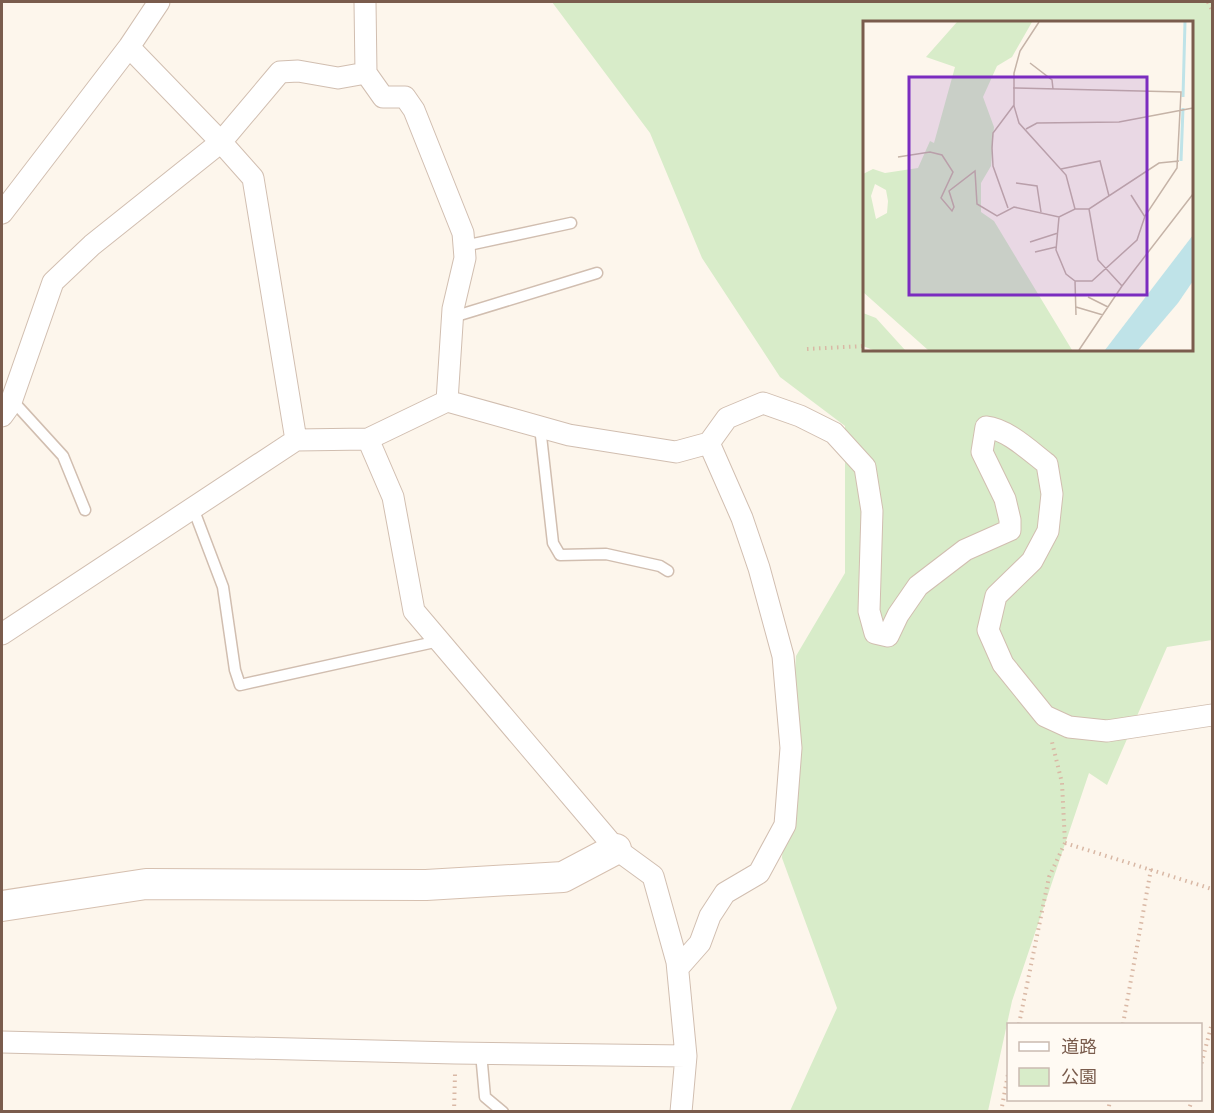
<svg xmlns="http://www.w3.org/2000/svg" width="1214" height="1113" font-family="'Source Sans 3','Noto Sans JP',sans-serif">
	<rect width="100%" height="100%" fill="#fdf6ec"/>
	<path fill="#d8ecc9" fill-rule="evenodd" d="M552,2H1212V640L1167,647L1107,785L1089,773L1012,1001L988,1111H790L837,1008L782,858L796,656L845,573V426L780,377L702,258L650,133ZM864,22H1192V350H864Z"/>
	<g fill="none" stroke-linecap="round" stroke-linejoin="round">
		<defs>
			<path id="lane" d="M464,246L571,223
				M453,317L597,273
				M12,400L63,456L85,510
				M540,427L553,543L560,555L606,554L660,566L668,571
				M193,508L223,587L235,670L240,685L439,641
				M481,1053L485,1097L503,1112"/>
			<path id="street" d="M365,2L366,73
				M129,47L221,142L253,178L296,440
				M2,213L129,47L159,2
				M2,416L10,405L53,282L92,245L221,142L280,72L298,71L338,78L366,73L383,97H405L414,110L463,233L465,258L453,309L447,401
				M368,439L393,497L414,611L616,849L653,876L677,962L686,1056L681,1112
				M2,634L296,440L368,439L447,401L569,435L676,452L709,443L727,418L763,403L800,416L834,433L865,467L872,511L869,611L875,633L888,636L898,615L918,586L965,550L1010,530V520L1005,499L982,452L986,427C1007,429 1030,451 1047,464L1052,494L1048,531L1032,561L996,596L988,630L1003,664L1045,716L1069,727L1107,731L1212,715
				M678,968L700,943L710,916L725,893L759,873L785,825L791,748L783,656L759,568L742,518L709,443
				M2,1042L455,1053L686,1056"/>
			<path id="secondary" d="M2,906L146,884L426,885L563,877L616,849"/>
		</defs>
		<use href="#lane" stroke="#d1beb0" stroke-width="13"/>
		<use href="#street" stroke="#d1beb0" stroke-width="23"/>
		<use href="#secondary" stroke="#d6c0b0" stroke-width="32"/>
		<path stroke="#d9b8a5" stroke-width="4" stroke-dasharray="1.5 4.5" stroke-linecap="butt" d="M1208,2L1212,10
			M807,349L864,346
			M1065,843L1212,889
			M1019,1024L1049,877L1065,843L1062,783L1052,742
			M1123,1024L1151,869
			M1200,1069L1212,1023
			M454,1112L455,1074
			M1001,1112L1008,1074
			M1108,1112L1110,1100
			M1188,1112L1192,1100"/>
		<use href="#lane" stroke="#fff" stroke-width="10"/>
		<use href="#street" stroke="#fff" stroke-width="21"/>
		<use href="#secondary" stroke="#fff" stroke-width="30"/>
	</g>
	<g transform="translate(863 21)">
		<rect width="330" height="330" fill="#fdf6ec"/>
		<path d="M94,1H169L149,36L134,45L120,76L131,106L128,145L118,162V191L131,200L209,329H65L0,271V153L10,148L22,152L55,147L67,120L71,122L92,46L63,36ZM12,163L23,169L25,180L24,192L13,198L8,175ZM0,292L13,297L42,329H10L0,325Z" fill="#d8ecc9" fill-rule="evenodd"/>
		<path d="M330,214V260L315,282L275,329H242Z" fill="#bfe3e8"/>
		<path fill="none" stroke="#bfe3e8" stroke-width="3" d="M320,76L322,1M318,140L320,87"/>
		<path fill="none" stroke="#c5b3a7" stroke-width="1.5" d="M176,1L157,30L151,52V85L156,102L203,154L212,188M167,42L189,59L190,68M150,67L318,71L314,147L282,195L274,219L229,260H212L203,253L193,229L196,196M163,108L174,102L256,101L330,87M35,136L67,131L79,134L90,151L78,177L89,190L91,186L86,170L112,150L114,183L134,195L151,186L196,196L212,188H226L296,142L316,140M198,148L237,140L246,175M153,162L174,165L178,191M268,174L282,196M145,187L130,145L129,127L130,112L151,84M226,188L235,239L259,265M167,221L195,212M172,231L193,226M212,260L213,294M225,276L245,286M213,286L240,294M216,329L259,265L330,173"/>
		<path fill="#7b2cbf" fill-opacity="0.15" stroke="#7b2cbf" stroke-width="3" d="M46,56H284V274H46Z"/>
		<rect width="330" height="330" fill="none" stroke="#7a5c4d" stroke-width="3"/>
	</g>
	<rect width="1214" height="1113" fill="none" stroke="#7a5c4d" stroke-width="6"/>
	<rect x="1007" y="1023" width="195" height="78" fill="#fffaf3" stroke="#cabbb1" stroke-width="1.5"/>
	<rect x="1019" y="1042" width="30" height="9" fill="#ffffff" stroke="#cabbb1" stroke-width="1.5"/>
	<text x="1061" y="1053" font-size="18" fill="#7a5c4d">道路</text>
	<rect x="1019" y="1068" width="30" height="18" fill="#d8ecc9" stroke="#cabbb1" stroke-width="1.5"/>
	<text x="1061" y="1083" font-size="18" fill="#7a5c4d">公園</text>
</svg>
